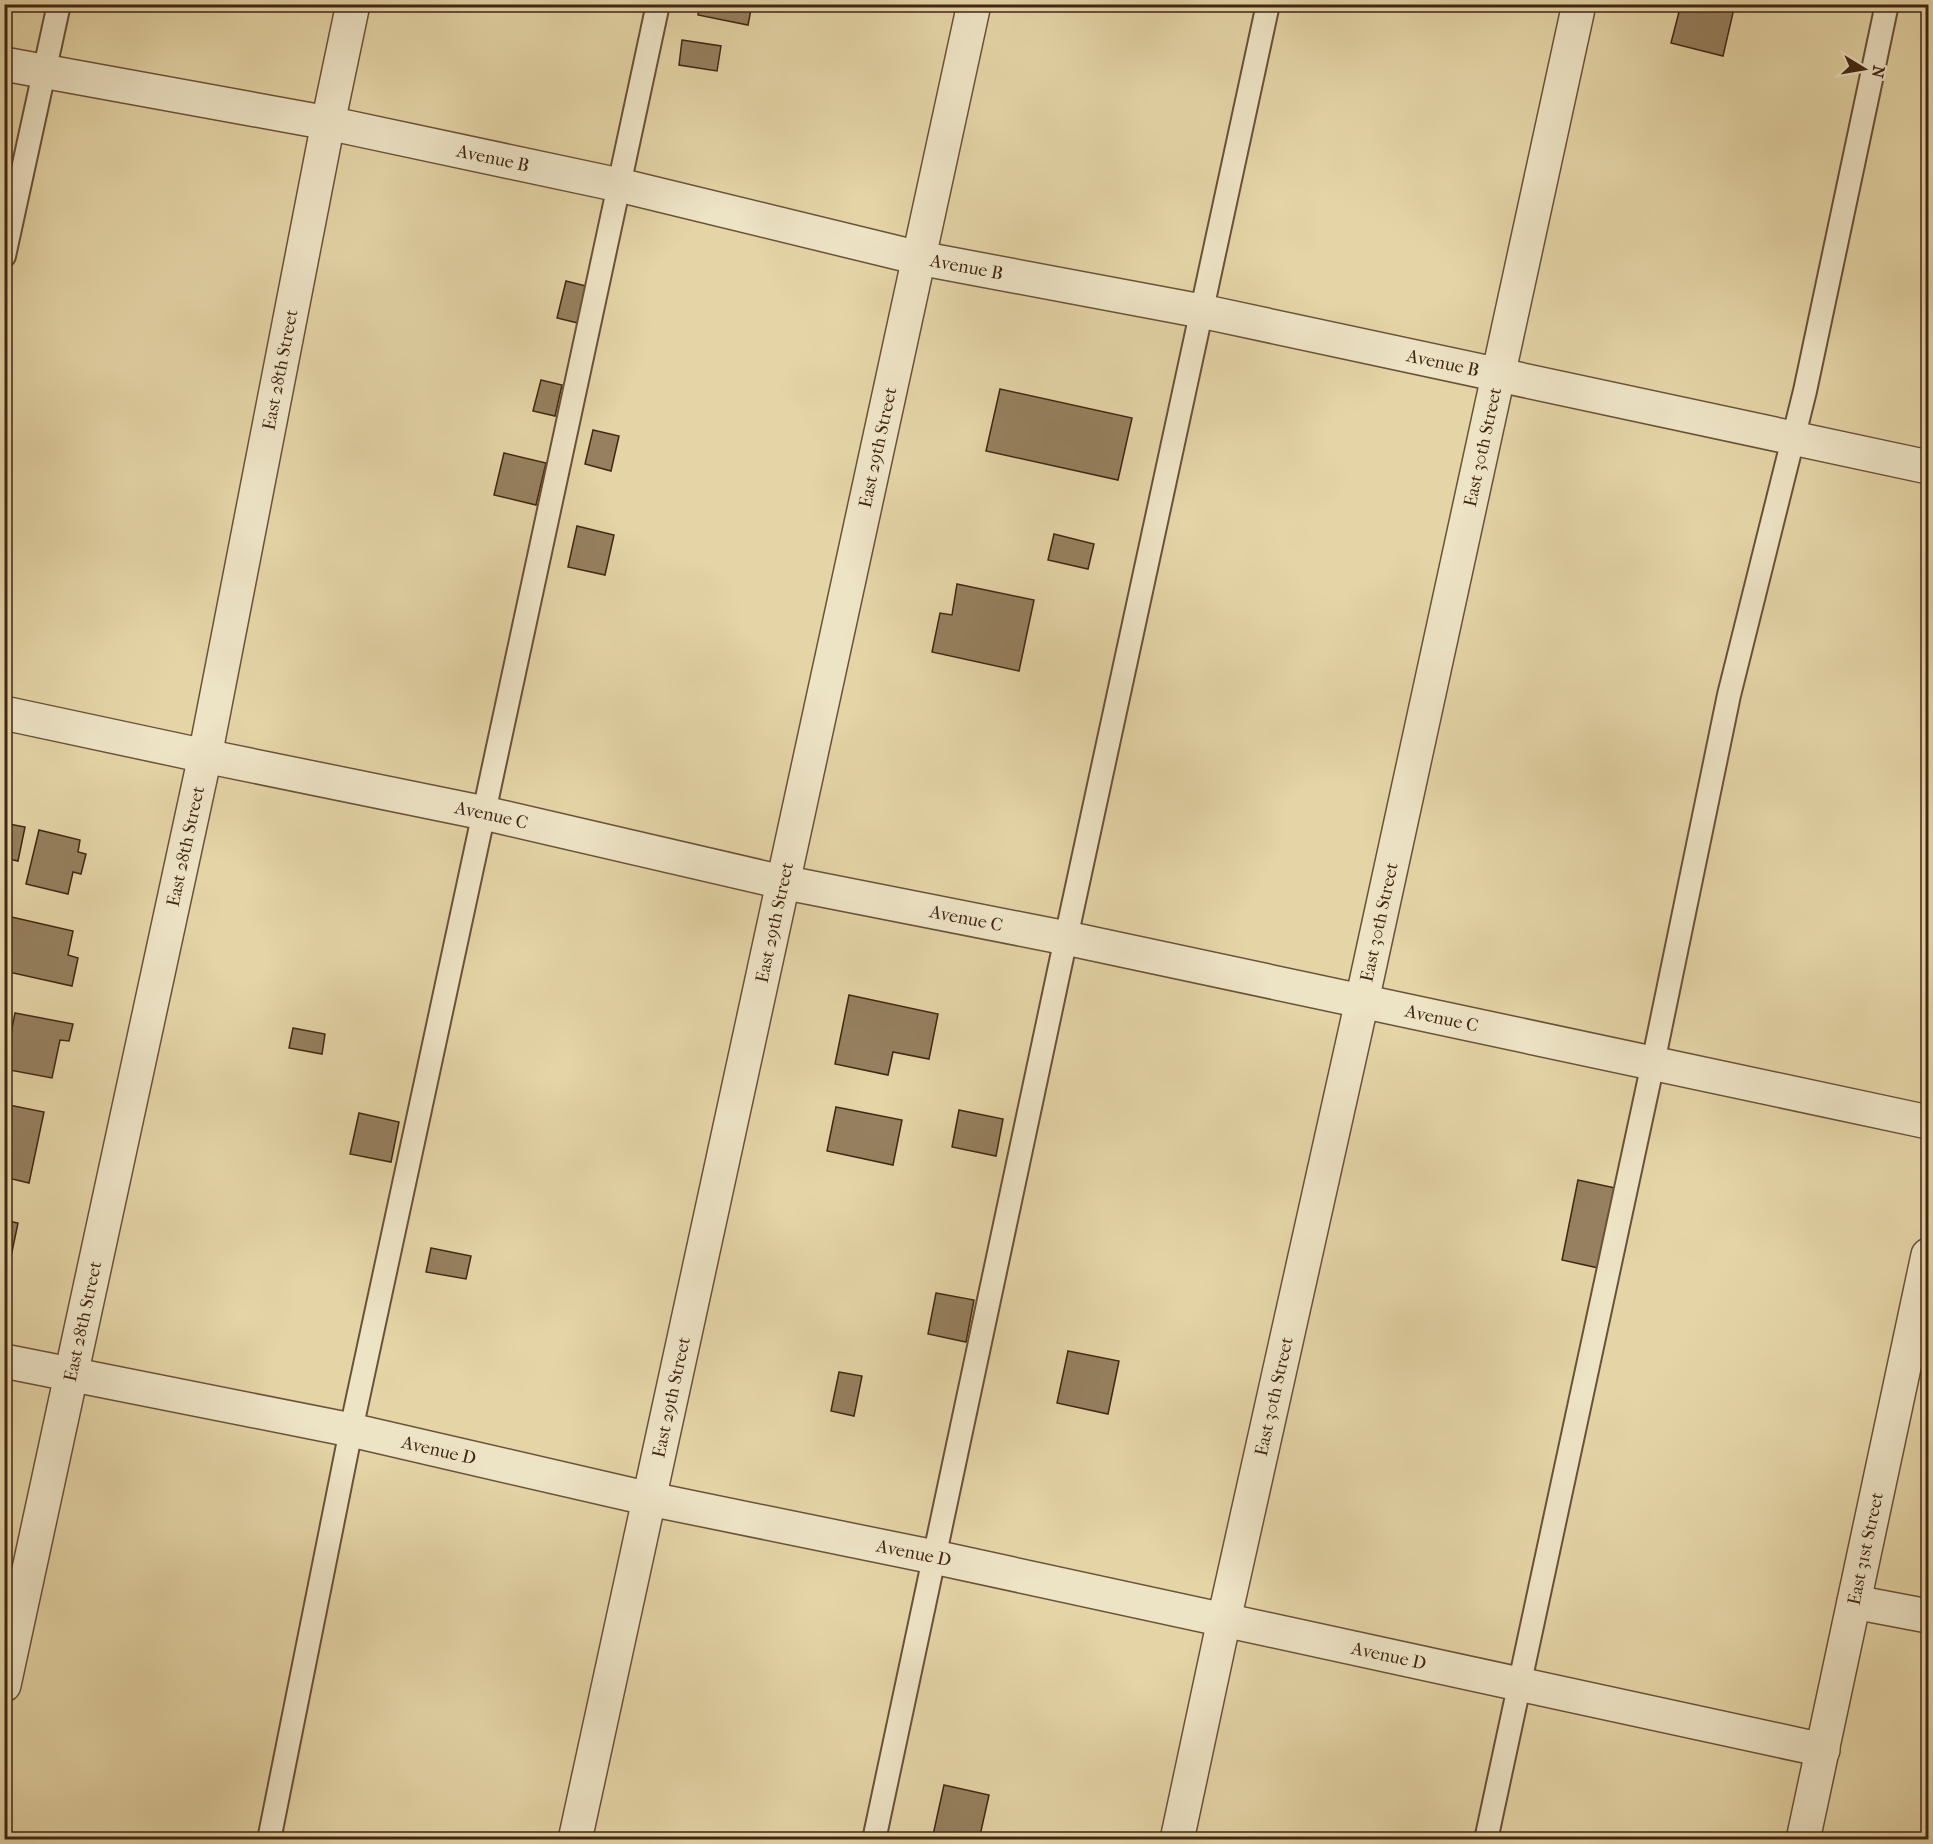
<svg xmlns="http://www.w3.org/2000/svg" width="1933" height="1844" font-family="'IM FELL French Canon',serif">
	<rect width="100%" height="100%" fill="#e4d4a6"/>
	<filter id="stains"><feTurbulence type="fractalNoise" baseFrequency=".00333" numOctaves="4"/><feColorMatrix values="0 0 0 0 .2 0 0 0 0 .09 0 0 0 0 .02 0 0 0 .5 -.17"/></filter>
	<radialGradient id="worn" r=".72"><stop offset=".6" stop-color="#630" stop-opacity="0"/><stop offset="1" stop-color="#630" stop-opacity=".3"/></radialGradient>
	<path fill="#96805f" stroke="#412613" stroke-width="1.5" d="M700,4H752L748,25L698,15Z
		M1681,4H1735L1723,56L1671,43Z
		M682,40L721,46L717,71L679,65Z
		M566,281L586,286L578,323L557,318Z
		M541,380L562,385L555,416L533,411Z
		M1000,389L1132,418L1118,480L986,451Z
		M593,430L619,436L611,471L585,464Z
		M504,453L546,463L536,505L494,495Z
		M577,526L614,535L605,575L568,567Z
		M1054,534L1094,544L1088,569L1048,560Z
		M957,584L1034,600L1019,671L932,652L940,613L952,615Z
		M4,823L25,827L18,861L4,858Z
		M39,830L80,840L78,852L86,854L81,874L73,872L68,894L26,884Z
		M7,916L73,931L68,955L78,958L72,986L4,971V928Z
		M849,995L938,1014L929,1059L893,1052L888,1075L835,1064Z
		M15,1013L73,1024L69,1041L60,1040L52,1078L4,1069Z
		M293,1028L325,1034L322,1054L289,1048Z
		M4,1104L44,1112L29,1183L4,1177Z
		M836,1107L902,1120L893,1165L827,1151Z
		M959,1110L1003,1119L996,1156L952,1147Z
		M359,1113L399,1122L391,1162L350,1154Z
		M1578,1180L1620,1189L1603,1269L1562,1260Z
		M4,1220L18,1223L8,1271H4Z
		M431,1248L471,1256L466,1279L426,1272Z
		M936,1293L974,1300L966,1342L928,1334Z
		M1068,1351L1119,1361L1108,1414L1057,1403Z
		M839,1372L862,1376L854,1416L831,1411Z
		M944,1785L989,1795L979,1840H953L933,1835Z"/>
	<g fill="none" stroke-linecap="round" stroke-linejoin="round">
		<defs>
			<path id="service" d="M4,256L59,4
				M269,1840L351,1430L658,4
				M874,1840L1066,938L1268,4
				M1486,1840L1653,1063L1729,695L1805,391L1887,4"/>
			<g id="minor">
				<path id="s1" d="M4,64L328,123L619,185L919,258L1201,311L1928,467"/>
				<path id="s2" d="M4,713L205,756L484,813L782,882L1066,938L1928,1122"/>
				<path id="s3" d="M4,1361L351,1430L650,1499L934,1557L1823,1750"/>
				<path d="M1854,1602L1928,1616"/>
				<path id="s4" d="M4,1685L205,756L328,123L353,4"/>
				<path id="s5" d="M575,1840L974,4"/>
				<path id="s6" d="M1177,1840L1224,1620L1362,1001L1579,4"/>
			</g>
			<g id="tertiary">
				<path id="s7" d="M1803,1840L1928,1255"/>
			</g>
		</defs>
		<use href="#service" stroke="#6a5238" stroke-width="26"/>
		<use href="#minor" stroke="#6a5238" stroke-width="36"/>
		<use href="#tertiary" stroke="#6a5238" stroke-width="36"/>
		<use href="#service" stroke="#ede3c5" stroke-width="22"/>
		<use href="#minor" stroke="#ede3c5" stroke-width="33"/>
		<use href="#tertiary" stroke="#ede3c5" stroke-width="33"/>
	</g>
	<g text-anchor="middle" stroke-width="5" stroke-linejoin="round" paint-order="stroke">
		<g font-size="18" fill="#412613" stroke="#ede3c5">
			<text dy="6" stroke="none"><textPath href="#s1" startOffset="498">Avenue B</textPath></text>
			<text dy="6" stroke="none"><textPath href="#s1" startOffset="984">Avenue B</textPath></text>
			<text dy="6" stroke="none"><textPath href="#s1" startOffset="1470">Avenue B</textPath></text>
			<text dy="6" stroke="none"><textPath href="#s4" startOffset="1344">East 28th Street</textPath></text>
			<text dy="6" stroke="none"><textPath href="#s5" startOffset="1425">East 29th Street</textPath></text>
			<text dy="6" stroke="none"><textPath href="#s6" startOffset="1426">East 30th Street</textPath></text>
			<text dy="6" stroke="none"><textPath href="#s2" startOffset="498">Avenue C</textPath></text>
			<text dy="6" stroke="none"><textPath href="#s4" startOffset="858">East 28th Street</textPath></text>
			<text dy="6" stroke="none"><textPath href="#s2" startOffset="984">Avenue C</textPath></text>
			<text dy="6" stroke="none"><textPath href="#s5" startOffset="939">East 29th Street</textPath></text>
			<text dy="6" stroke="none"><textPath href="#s6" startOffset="940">East 30th Street</textPath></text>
			<text dy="6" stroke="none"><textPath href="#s2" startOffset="1470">Avenue C</textPath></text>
			<text dy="6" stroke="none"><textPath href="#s4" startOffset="372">East 28th Street</textPath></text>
			<text dy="6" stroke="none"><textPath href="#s5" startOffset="453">East 29th Street</textPath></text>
			<text dy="6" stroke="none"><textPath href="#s6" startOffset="454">East 30th Street</textPath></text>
			<text dy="6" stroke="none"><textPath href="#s3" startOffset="444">Avenue D</textPath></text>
			<text dy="6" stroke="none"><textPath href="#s7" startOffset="298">East 31st Street</textPath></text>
			<text dy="6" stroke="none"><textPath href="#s3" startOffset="930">Avenue D</textPath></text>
			<text dy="6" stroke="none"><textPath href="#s3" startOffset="1416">Avenue D</textPath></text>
		</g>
	</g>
	<rect width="1933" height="1844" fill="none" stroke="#e4d4a6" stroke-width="24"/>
	<rect x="6" y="6" width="1921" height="1832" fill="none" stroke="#412613" stroke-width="3"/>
	<rect x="12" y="12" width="1909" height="1820" fill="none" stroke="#412613" stroke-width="1.5"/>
	<g transform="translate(1864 69) rotate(101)" stroke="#ede3c5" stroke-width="4.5" paint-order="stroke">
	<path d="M0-4.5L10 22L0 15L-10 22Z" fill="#412613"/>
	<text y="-9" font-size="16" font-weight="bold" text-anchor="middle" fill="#412613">N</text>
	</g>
	<rect width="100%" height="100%" filter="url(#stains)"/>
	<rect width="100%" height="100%" fill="url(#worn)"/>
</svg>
